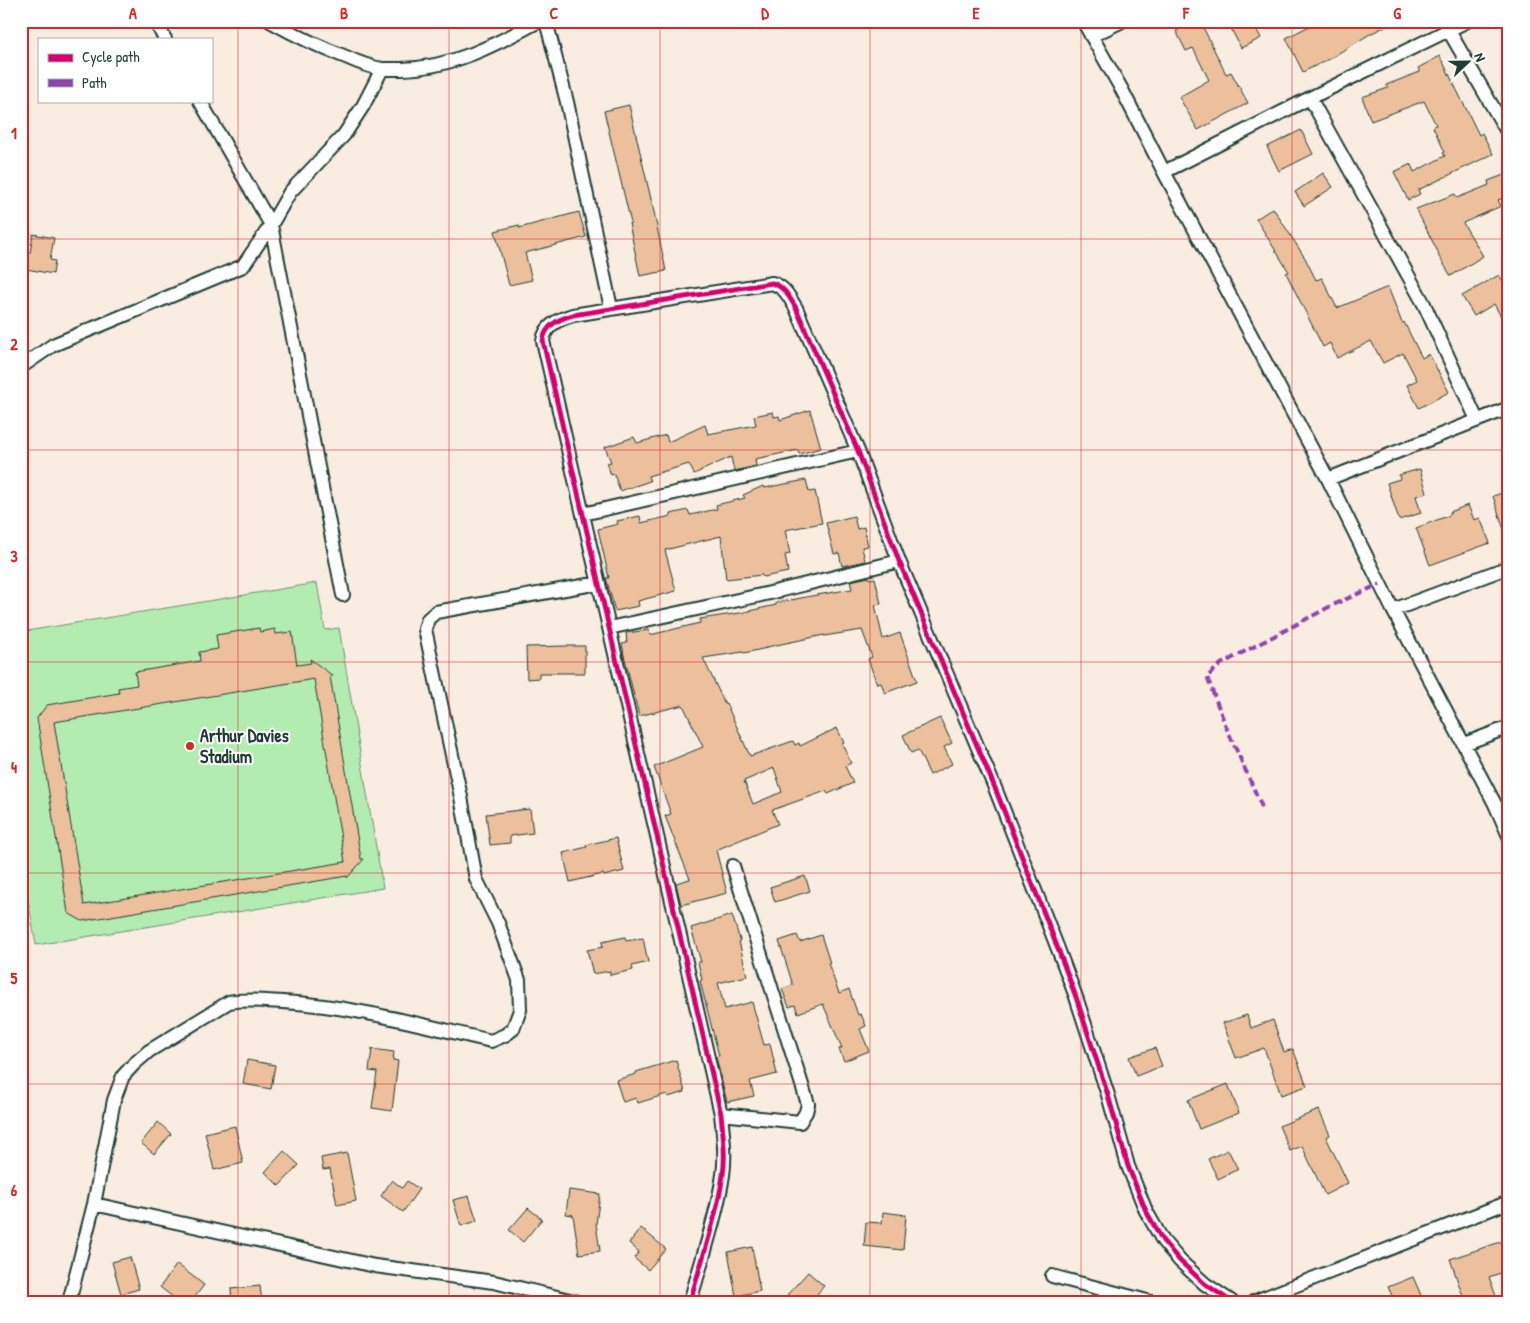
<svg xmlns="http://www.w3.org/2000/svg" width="1530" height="1323" font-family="'Patrick Hand',sans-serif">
	<rect width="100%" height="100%" fill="#f9ece1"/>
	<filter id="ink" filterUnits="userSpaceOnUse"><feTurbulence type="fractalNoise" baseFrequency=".02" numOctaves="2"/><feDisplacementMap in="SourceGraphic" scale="10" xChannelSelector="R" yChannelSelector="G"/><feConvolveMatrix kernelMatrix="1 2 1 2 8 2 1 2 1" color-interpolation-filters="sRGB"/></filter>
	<g filter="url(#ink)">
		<path fill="#b3ecb0" stroke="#699472" d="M317,583L325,630L339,628L383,888L36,945L21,860V632Z"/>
		<path fill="#ecc09c" stroke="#1f3d34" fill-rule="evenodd" d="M1197,21H1200L1226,74L1231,72L1248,103L1198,130L1179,97L1209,80L1193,48L1186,51L1176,31Z
			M1227,21H1252L1261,38L1241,48Z
			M1319,21H1396L1370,34L1329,59L1303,72L1286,38Z
			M1440,56L1479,135L1482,133L1493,154L1418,190L1420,194L1408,200L1394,172L1411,164L1414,172L1445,156L1443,153L1445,152L1433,127L1436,125L1424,101L1371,121L1362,97L1388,88L1386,85L1420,72L1418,68Z
			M629,105L654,212L666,271L640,276L629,223H631L604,111Z
			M1301,130L1313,154L1279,171L1267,147Z
			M1323,173L1333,187L1304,206L1295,192Z
			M1509,173V196L1498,200L1501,206L1463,223L1483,256L1451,276L1438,255L1439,254L1416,209L1455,194L1457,198L1489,185L1488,181Z
			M1273,208L1305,258L1316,280L1322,278L1337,308L1388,287L1402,323L1404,322L1422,358L1429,354L1449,392L1419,408L1407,385L1417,380L1403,353L1383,363L1371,341L1337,358L1330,343L1323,347L1286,273L1289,272L1256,219Z
			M579,212L586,237L525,253L532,280L509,285L495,231L519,225V228Z
			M33,234L54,238L50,260L55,261L53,274L21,268L24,252L30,253Z
			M1499,275L1509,291V331L1494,304L1474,316L1462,296Z
			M810,410L821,448L799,454L798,450L755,459L756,466L734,471L731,457L694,474L689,464L648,476L650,481L620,491L614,474L611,475L607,463L611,462L605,447L634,437L637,443L666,435L668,442L705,425L708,434L756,425L754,416L773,412L774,417L779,416L780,420Z
			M1420,469L1427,493L1416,496L1421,513L1399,520L1387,483L1400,479L1399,475Z
			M806,480L809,492L815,491L822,523L785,530L790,554L785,555L788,572L763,577L762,575L726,579L721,536L665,550L676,591L638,601L639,606L615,611L606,578H609L598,529L618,524L617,521L640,516L641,523L671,516V514L688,510L690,515L717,509L716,505L745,498L743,495L763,486L764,488Z
			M1509,491V536H1506L1493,496Z
			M1468,505L1474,520L1480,518L1490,543L1430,565L1416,528L1450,515V512Z
			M854,516L857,529L864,527L868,546L862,547L865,561L842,566L839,553L834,554L826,523Z
			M869,577L870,579L875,578L881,604L875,605L883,639L900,633L917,681L885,693L881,683L877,684L868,659L872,657L862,630L824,636V635L767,647V648L744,653L743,652L703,658L725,704L726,703L750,756L793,741L795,745L799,743L800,746L837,728L844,743L842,744L851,763L845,766L853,783L828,794L826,791L772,810L778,824L716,850L727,893L681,905L676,883L690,879L665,816L671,814L654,767L703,747L683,705L639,716L624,655L622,644L627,643L626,633L649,630L650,635L700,623V619L740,613L776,605V603L811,596L852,589L850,581ZM774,768L782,792L753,804L744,781Z
			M259,628L260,632L275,629L276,634L292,632L297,665L311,663L310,659L333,676H330L361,859H364L347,878V876L82,921L68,913L37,718L47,705L119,693L118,688L137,685L135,672L200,661L199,652L218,649L216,635ZM314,679L345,862L84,905L54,722Z
			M565,646H585V673H539V678L527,679L526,647Z
			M940,718L952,743L944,747L952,764L930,775L918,750L911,753L903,735Z
			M530,809L533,833L510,836V843L490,845L486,814Z
			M616,838L624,871L604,876L603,874L570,882L563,853L587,847L586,845Z
			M805,876L810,891L775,902L770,887Z
			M732,915L740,940L739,941L747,976L718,983L725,1009L752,1002L764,1045L770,1044L777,1074L750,1081L754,1096L727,1102L716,1057L719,1056L700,981L702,980L698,962H701L691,928Z
			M797,935L800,942L821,935L830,963H828L839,993L849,989L858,1015L861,1014L866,1026L860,1029L869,1051L844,1061L839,1049L842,1048L823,1004L798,1013L795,1005L789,1007L782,989L793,985L779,941Z
			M625,937L626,941L643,938L648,962L632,966L633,970L610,975V971L593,974L587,950L603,947L602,942Z
			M1247,1015L1251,1028L1273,1020L1284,1052L1293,1049L1307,1086L1281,1095L1264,1048L1236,1058L1223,1023Z
			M1155,1048L1162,1066L1136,1076L1129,1057Z
			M372,1049L394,1052L393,1060L398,1061L392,1111L372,1108L377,1072L369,1071Z
			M247,1060L275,1065L271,1089L243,1084Z
			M676,1060L685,1092L668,1097L667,1094L638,1103L636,1098L623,1102L616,1080L636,1074V1072Z
			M1228,1084L1239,1113L1199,1129L1188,1100Z
			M1319,1110L1330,1135L1326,1137L1348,1183L1325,1195L1302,1146L1290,1151L1279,1126Z
			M158,1122L171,1134L154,1154L141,1143Z
			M235,1126L243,1163L214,1170L205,1133Z
			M1228,1150L1238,1169L1218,1179L1208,1159Z
			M284,1151L299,1165L279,1186L265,1172Z
			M347,1153L356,1201L337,1205L330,1169L323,1170L321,1158Z
			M392,1180L402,1188L407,1181L419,1189L403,1212L381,1196Z
			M569,1190L600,1194L596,1224L600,1251L579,1254L573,1215L566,1214Z
			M469,1196L477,1221L461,1226L453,1200Z
			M528,1208L542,1219L523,1242L509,1230Z
			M883,1212L906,1215L903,1250L864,1246L866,1222L882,1223Z
			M641,1228L666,1249L648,1270L634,1258L639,1252L629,1243Z
			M1509,1239V1270L1489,1277L1496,1296L1480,1302H1465L1450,1259Z
			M752,1247L760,1291L736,1296L728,1252Z
			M130,1257L139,1289L121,1294L112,1262Z
			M177,1264L204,1285L191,1302H179L160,1287Z
			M808,1272L824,1286L810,1302H795L787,1295Z
			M1413,1277L1424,1302H1395L1388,1287Z
			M260,1286L262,1302H232L231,1289Z"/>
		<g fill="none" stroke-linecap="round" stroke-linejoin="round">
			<defs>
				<path id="minor" d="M155,21L165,39
					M270,21C295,35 319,47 346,57C357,62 370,67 382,69C388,69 395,69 401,69C452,68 495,45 539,21
					M546,21L567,102L611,308
					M1083,21L1122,90L1164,172L1328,479L1393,610L1495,804L1509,836
					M1449,31L1509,135
					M1091,36L1122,21
					M1310,98L1424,304L1477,420
					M200,101L271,225L343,595
					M1164,172L1310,98L1467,21
					M21,367L53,345L243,266L271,225L290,192L344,135L363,106L382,69
					M1328,479L1509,408
					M583,514L858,451
					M1393,610L1509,567
					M609,628L770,593L899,561
					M1464,744L1509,727
					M721,1114L800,1122L806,1112L808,1104L733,866
					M94,1204L375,1266L494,1282L578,1302
					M1052,1276L1151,1302
					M69,1302L94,1204L114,1100L123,1076L134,1064L149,1051L229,1002C247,999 265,1001 283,1002C353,1006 422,1025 491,1041L505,1035L513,1029L520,1010L519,980L498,923L476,879L461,797L425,629L428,619L436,612L599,583
					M690,1302C701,1262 717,1216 723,1175C726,1155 723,1134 721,1114L543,341C545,325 559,319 573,315L772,283C785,287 789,297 796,308L858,451L899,561L995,788L1058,949L1076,997L1108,1095L1128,1166L1146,1211L1163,1241L1180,1261L1205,1284L1232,1302
					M1253,1302L1509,1202"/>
			</defs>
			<use href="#minor" stroke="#1f3d34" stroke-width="16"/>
			<use href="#minor" stroke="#fff" stroke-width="12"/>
			<path stroke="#8e44ad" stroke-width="4" stroke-dasharray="8 4" stroke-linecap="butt" d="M1262,807L1227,729L1207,677L1221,664L1333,605L1380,584"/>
			<defs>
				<path id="cycleway" d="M690,1302C701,1262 717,1216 723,1175C726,1155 723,1134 721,1114L543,341C545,325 559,319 573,315L772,283C785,287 789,297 796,308L858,451L899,561L995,788L1058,949L1076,997L1108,1095L1128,1166L1146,1211L1163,1241L1180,1261L1205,1284L1232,1302"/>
			</defs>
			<use href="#cycleway" stroke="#fff" stroke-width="8"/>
			<use href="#cycleway" stroke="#d6006c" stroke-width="5"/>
		</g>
	</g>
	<path fill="none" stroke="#d62828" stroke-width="1" stroke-opacity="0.55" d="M238,21V1302M449,21V1302M660,21V1302M870,21V1302M1081,21V1302M1292,21V1302M21,239H1509M21,450H1509M21,662H1509M21,873H1509M21,1084H1509"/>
	<circle fill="#c8321e" stroke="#fff" stroke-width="2" cx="190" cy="746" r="5"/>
	<g text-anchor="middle" stroke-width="4" stroke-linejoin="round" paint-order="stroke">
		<g font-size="18" font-weight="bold" fill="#1f3d34" stroke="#fff" text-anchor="start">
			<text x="200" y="742">Arthur Davies<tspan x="200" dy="21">Stadium</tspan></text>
		</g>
	</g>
	<rect width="1530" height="1323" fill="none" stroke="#fff" stroke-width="55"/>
	<rect x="38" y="38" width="175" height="65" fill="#ffffff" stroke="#a5b1ae"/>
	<rect x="48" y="54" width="25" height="8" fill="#d6006c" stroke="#a5b1ae"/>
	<text x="82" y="62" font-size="15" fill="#1f3d34">Cycle path</text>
	<rect x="48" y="79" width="25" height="8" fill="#8e44ad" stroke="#a5b1ae"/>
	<text x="82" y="88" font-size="15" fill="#1f3d34">Path</text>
	<g transform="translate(1468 62) rotate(68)" stroke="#ffffff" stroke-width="4" paint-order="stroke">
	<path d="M0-4L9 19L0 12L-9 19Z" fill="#1f3d34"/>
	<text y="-8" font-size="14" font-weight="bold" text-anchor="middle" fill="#1f3d34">N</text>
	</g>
	<rect x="28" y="28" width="1474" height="1268" fill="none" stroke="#d62828" stroke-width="2"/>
	<g font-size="16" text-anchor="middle" font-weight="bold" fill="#d62828">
		<text x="133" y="19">A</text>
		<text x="344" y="19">B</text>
		<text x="554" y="19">C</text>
		<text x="765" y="19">D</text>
		<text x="976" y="19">E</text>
		<text x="1186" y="19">F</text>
		<text x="1397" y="19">G</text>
		<text x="14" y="139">1</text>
		<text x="14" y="350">2</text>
		<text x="14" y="562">3</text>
		<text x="14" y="773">4</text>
		<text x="14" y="984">5</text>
		<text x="14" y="1196">6</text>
	</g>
</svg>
